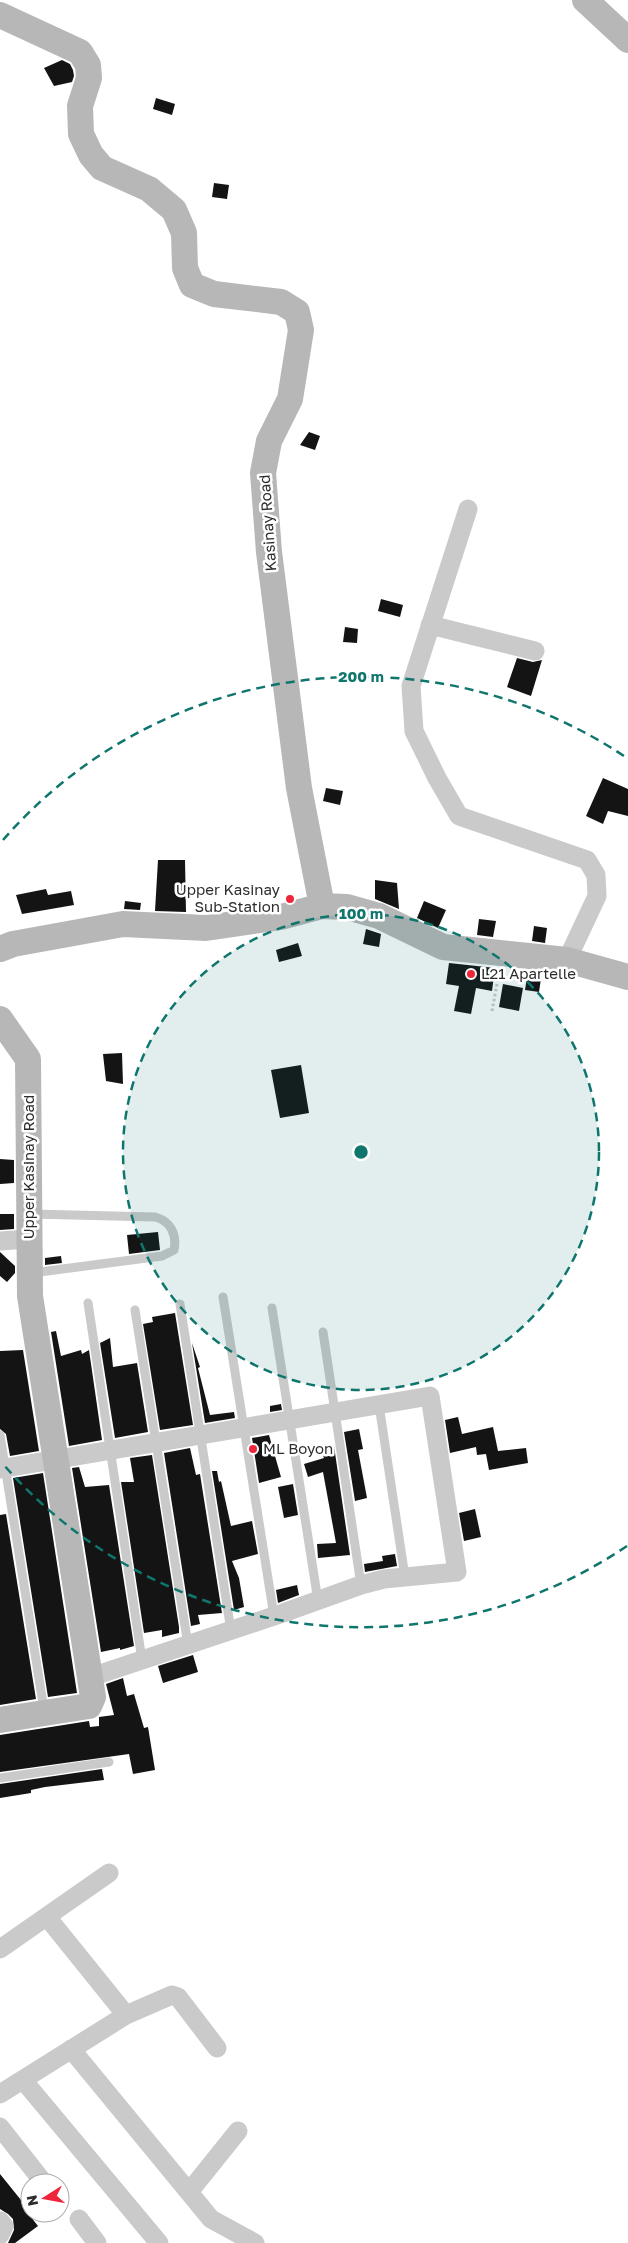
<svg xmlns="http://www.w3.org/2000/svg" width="628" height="2243" font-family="'Golos Text',sans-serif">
	<rect width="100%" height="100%" fill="#fff"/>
	<path fill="#141414" d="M62,60L70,64L73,70L74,76L72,82L54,86L44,68Z
		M156,98L175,104L172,115L153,109Z
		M214,183L229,185L227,199L212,197Z
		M309,432L320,436L315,450L300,445Z
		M381,599L403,605L400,617L378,611Z
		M345,627L358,629L357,643L343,642Z
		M517,658L533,662L542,660L531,696L507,687Z
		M603,778L628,789V816L608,811L603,824L586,816Z
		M326,788L343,791L340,805L323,801Z
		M158,860H185L186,912L155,911Z
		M375,880L397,883L399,909L375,899Z
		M46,889L48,895L71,891L74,905L22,914L16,895Z
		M125,901L141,903L140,910L124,909Z
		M424,901L446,910L438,928L417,918Z
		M479,919L496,921L493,937L477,935Z
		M534,926L547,928L545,943L532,941Z
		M366,929L381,934L379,947L363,944Z
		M298,943L302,956L279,962L276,950Z
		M449,963L495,968L492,991L476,988L471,1014L454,1011L459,986L446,984Z
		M528,971L542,972L539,992L525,990Z
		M503,984L523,988L519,1011L499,1007Z
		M122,1053L123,1084L106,1081L103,1054Z
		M301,1065L309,1113L280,1118L271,1070Z
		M0,1159L14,1160V1183L0,1184Z
		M0,1214H14V1229L0,1230Z
		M158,1232L160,1250L129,1254L127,1235Z
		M0,1252L15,1266V1273L7,1282L0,1276Z
		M61,1256L62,1263L45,1265V1258Z
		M175,1313L193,1425L160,1430L143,1324L153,1322L152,1317Z
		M56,1331L61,1356L81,1350L82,1354L89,1350L102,1440L69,1446L51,1332Z
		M110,1338L113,1367L137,1363L148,1432L115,1438L100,1343Z
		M192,1343L200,1367L198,1368L210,1415L234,1412L235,1418L205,1423Z
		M23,1350L39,1451L10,1456L6,1434L0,1429V1351Z
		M281,1404L282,1410L270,1412V1406Z
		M458,1417L462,1434L493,1427L498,1451L526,1448L528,1463L489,1470L486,1454L477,1455L476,1447L450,1453L445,1420Z
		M359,1429L363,1449L358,1450L367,1498L355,1501L344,1432Z
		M269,1435L281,1477L259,1483L252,1438Z
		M334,1446L350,1555L318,1558L317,1544L336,1543L323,1472L308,1477L304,1464L324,1458L321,1450Z
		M190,1448L196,1475L200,1474L222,1613L198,1615L200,1624L191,1626L164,1453Z
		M152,1455L179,1627V1633L162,1637V1630L144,1633L121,1482H134L130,1458Z
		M79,1467L85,1487L109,1485L134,1646L120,1650V1648L101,1652L72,1468Z
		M212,1471H217L219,1482L221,1481L231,1526L252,1521L258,1554L232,1561L239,1578L244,1607L234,1610Z
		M43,1473L77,1693L48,1697L13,1478Z
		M293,1484L298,1515L284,1518L278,1487Z
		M475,1509L481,1537L464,1541L459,1513Z
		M6,1514L36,1699L0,1705V1515Z
		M395,1554L397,1566L365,1572L364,1564L383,1561L382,1556Z
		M297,1585L299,1595L278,1603L276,1590Z
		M193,1655L198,1672L163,1683L158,1666Z
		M123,1678L127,1696L134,1694L144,1728L148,1727L155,1770L133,1774L129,1754L0,1772V1735L89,1721L90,1727L99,1726V1717L114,1715L106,1684Z
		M102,1769L104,1780L45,1787L31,1790V1793L0,1798V1784Z
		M0,2174L25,2205L23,2207L38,2226L15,2243H8L14,2230L13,2219L8,2214L0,2209Z"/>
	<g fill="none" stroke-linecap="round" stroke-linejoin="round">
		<path stroke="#cacaca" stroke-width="3" stroke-dasharray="2.5 2.5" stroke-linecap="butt" d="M492,1011L499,973"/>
		<path stroke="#cacaca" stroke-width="9" d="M31,1214L155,1217C171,1221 177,1235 174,1250L162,1256L32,1273
			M223,1297L274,1616
			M88,1303L142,1660
			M180,1304L231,1631
			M272,1308L318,1601
			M135,1310L188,1645
			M323,1332L361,1585
			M379,1405L405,1577
			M0,1435L44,1710
			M0,1778L109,1762"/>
		<path stroke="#cacaca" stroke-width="19" d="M468,509L411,686L414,731L437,778L459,816L587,860L596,875L597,896L567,960
			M430,625L535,651
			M0,1241L29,1239
			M0,1469L430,1396L457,1572L384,1579L361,1585L283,1613L91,1677
			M47,1917L126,2015
			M0,1949L109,1873
			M71,2049L211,2219L255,2243
			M23,2080L159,2243
			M0,2094L126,2015L172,1995L178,1997L217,2048
			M0,2127L44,2183
			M189,2192L238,2131
			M79,2219L97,2243
			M0,2221L4,2226L0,2235"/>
		<path stroke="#b7b7b7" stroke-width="26" d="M585,0L628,40
			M0,15L80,52L88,65L89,78L80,106L81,134L91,155L102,168L149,189L174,210L184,233L185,268L192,285L214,294L281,302L297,312L301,330L290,399L269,441L263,473L269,552L299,788L322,906
			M0,949L13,944L123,924L206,928L281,917L322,906L347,907L379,916L443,947L567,960L628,977
			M0,1019L28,1059L30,1296L93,1697L89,1706L0,1720"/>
	</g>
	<circle cx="361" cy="1152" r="238" fill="#0f766e" fill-opacity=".12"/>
	<g fill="none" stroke="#0f766e" stroke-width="2.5" stroke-dasharray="9 6">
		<circle cx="361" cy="1152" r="238"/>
		<path d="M627 1546A475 475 0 0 1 3 1464M3 840A475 475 0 0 1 627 758"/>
	</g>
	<g fill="#ef253c" stroke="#fff" stroke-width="2">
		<circle cx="290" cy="899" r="5"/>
		<circle cx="471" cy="974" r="5"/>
		<circle cx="253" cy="1449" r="5"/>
	</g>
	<g text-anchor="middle" stroke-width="5" stroke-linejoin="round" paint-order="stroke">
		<g font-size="15" fill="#2d2d2d" stroke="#fff">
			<text transform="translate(268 523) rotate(-94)" y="5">Kasinay Road</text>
			<text transform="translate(29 1167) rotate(-90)" y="5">Upper Kasinay Road</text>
		</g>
		<g font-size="15" fill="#2d2d2d" stroke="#fff" text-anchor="start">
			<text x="280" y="895" text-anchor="end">Upper Kasinay<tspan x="280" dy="17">Sub-Station</tspan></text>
			<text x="481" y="979">L21 Apartelle</text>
			<text x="263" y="1454">ML Boyon</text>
		</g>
	</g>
	<circle cx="361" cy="1152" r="8" fill="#0f766e" stroke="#fff" stroke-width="2.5"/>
	<g font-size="15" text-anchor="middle" font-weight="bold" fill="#0f766e" stroke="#fff" stroke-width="5" stroke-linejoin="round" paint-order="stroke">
		<text x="361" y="682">200 m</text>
		<text x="361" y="919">100 m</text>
	</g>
	<g transform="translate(45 2198) rotate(259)"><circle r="24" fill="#ffffff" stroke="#ababab"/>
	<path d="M0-4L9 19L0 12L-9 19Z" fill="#ef253c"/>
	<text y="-8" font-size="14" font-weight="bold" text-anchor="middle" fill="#2d2d2d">N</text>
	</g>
</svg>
